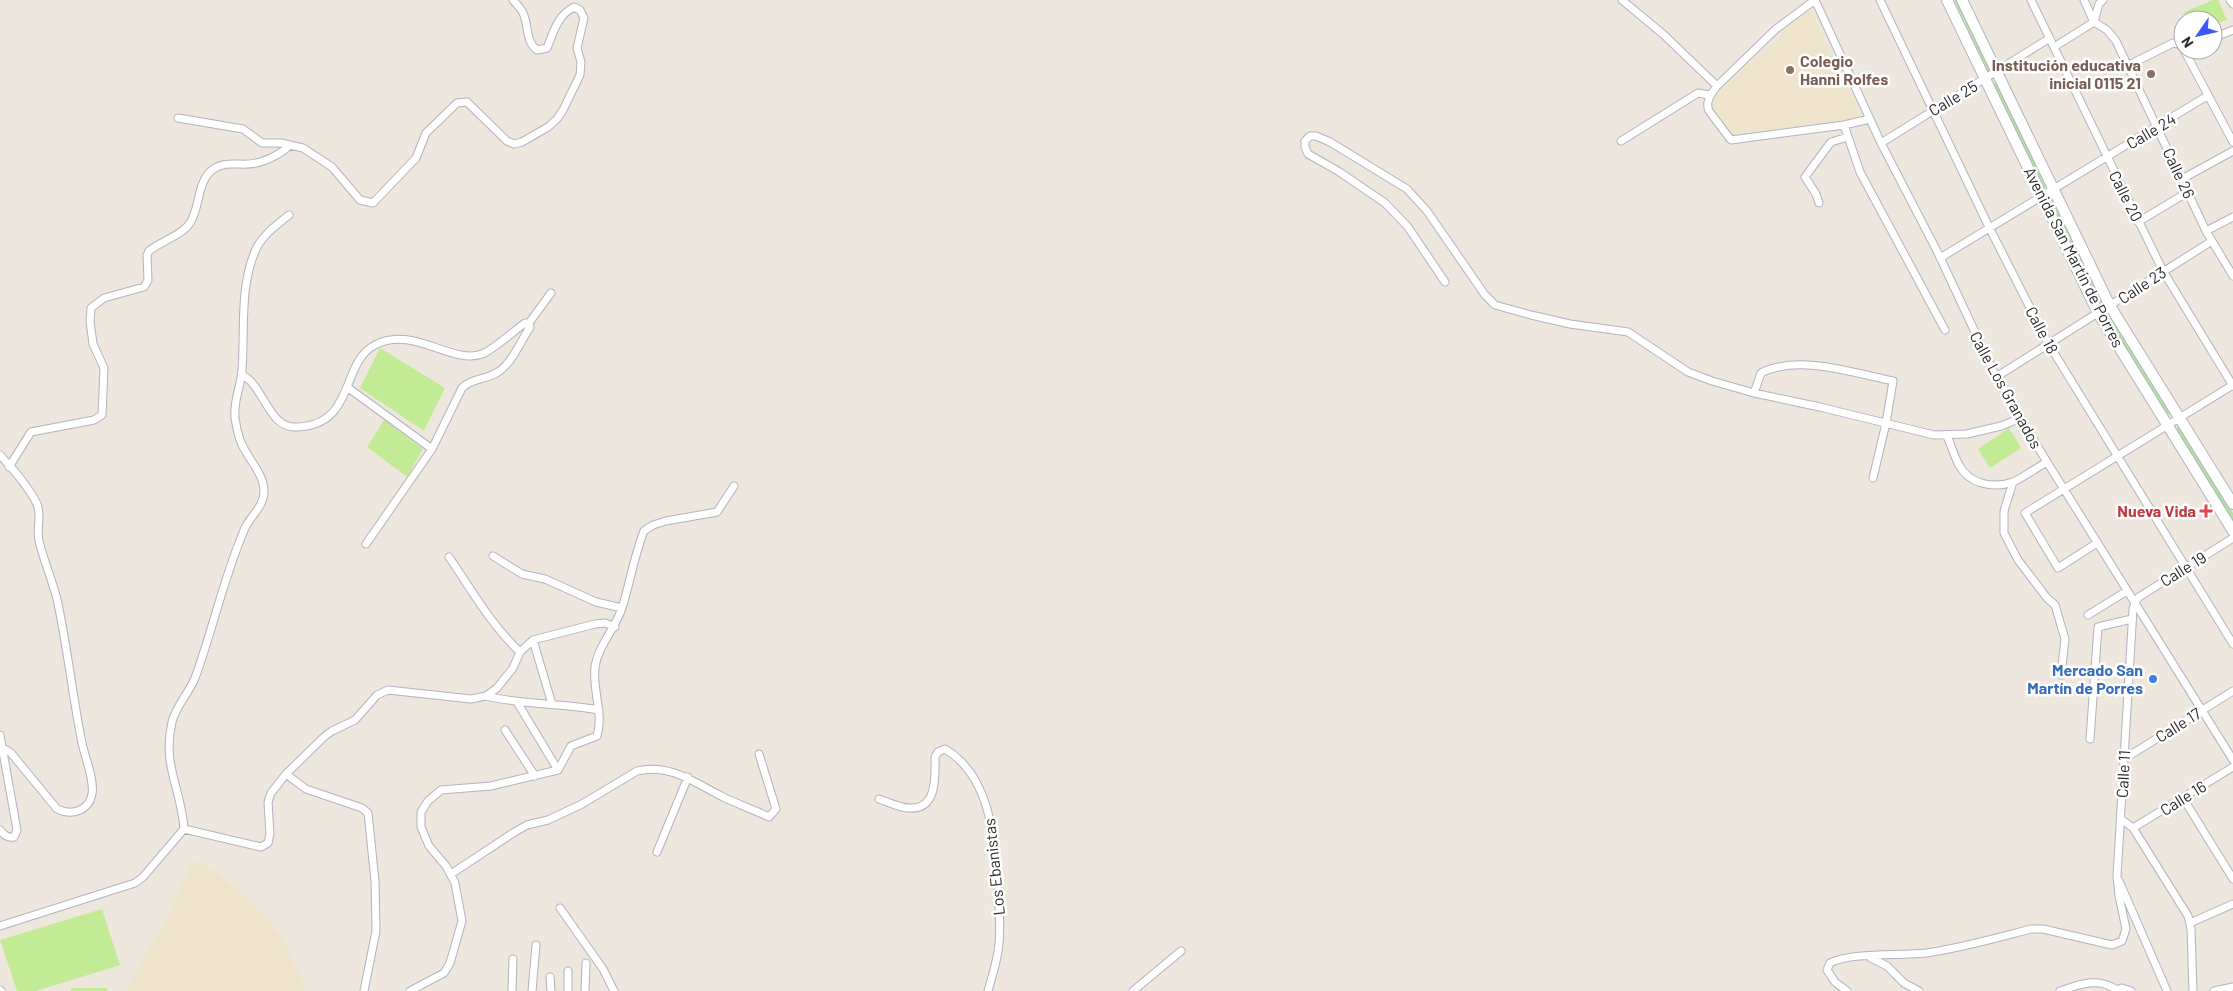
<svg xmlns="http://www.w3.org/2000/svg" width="2233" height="991" font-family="Barlow,sans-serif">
	<rect width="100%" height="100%" fill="#ede7de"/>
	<path fill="#efe5cd" d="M1810,10L1863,118L1732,139L1709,109L1708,103L1747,65L1778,40L1785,26Z
		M193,860L211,867L255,906L282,937L306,991H125L166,920Z"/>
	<path fill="#b0e49a" d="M1954,0H1959L1992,70L1988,71Z
		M1995,80L1997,81L2047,186L2043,189L1994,86Z
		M2053,199L2104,301L2103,304L2100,303L2049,202Z
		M2111,315L2171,413L2168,415L2107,318Z
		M2179,427L2233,513V522L2175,430Z"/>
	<path fill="#c3eb96" d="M2213,0H2218L2227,20L2213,25V20H2187L2184,12Z
		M380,348L445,388L424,431L360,388Z
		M384,420L423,449L407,477L367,447Z
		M2009,428L2021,448L1990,468L1978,449Z
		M102,909L120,965L36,991H17L0,940Z
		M71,988H107V991H71Z"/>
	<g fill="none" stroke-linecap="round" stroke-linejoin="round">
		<defs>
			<path id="minor" d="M1622,0L1663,34L1717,86
				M1815,0L1881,143L1938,253L1996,377L2047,462L2233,760
				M1815,0L1776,29L1717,86C1711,94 1705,101 1709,111L1731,140L1844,125L1870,119
				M1880,0L1989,227L2048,343L2233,644
				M2031,0L2163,271L2233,386
				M2084,0L2094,22L2107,30L2116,41L2206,231L2233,276
				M2230,0L2233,4
				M2094,22L2099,4L2103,0
				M2213,38L2233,30
				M2054,47L2094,22
				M2184,50L2233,142
				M2129,65L2173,43L2179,44L2183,48
				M178,118L243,129L262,143H281L303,148L332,167L360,200L373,203L416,158L426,133L457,103L467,102L507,141L514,144L522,142L548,127L557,119L563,110L580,75L581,62L577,48L584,18L580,10L574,7C557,16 554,31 547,48L537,50C525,41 529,25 523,13C521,8 516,4 513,0
				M1844,125L1860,172L1945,330
				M1621,141L1698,93L1710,95
				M1881,143L2050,38
				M2182,179L2233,151
				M1819,203L1816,194L1805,177L1831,142L1848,137
				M2138,222L2188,192
				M2206,231L2233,217
				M1940,258L2207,96
				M1445,282L1408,227L1385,203L1338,171L1308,154L1305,147V141L1310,136H1316L1330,142L1407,189L1427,211L1485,295L1495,305L1531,315L1570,324L1628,332L1688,372L1712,381L1754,393L1820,407L1934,435L1967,434L2001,426L2021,418
				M242,375C264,385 268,429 297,427C356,425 340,363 375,345C413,325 452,365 482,354C493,350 515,330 525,323H529
				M1996,377L2212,241
				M347,387L432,449
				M1754,393L1761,373C1798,354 1854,373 1893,381L1886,423L1873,478
				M1947,436C1951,445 1954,456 1959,465C1969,484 1993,489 2013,482C2024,477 2036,468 2047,462
				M0,455C13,469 29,487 37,504C42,517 36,528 39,541C44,561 52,580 57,599C67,645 72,692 81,738C83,753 95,779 92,794C89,811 72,816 57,809L11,753L0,746
				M9,467L31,432L94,420L102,415L104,368L93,344L90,321L91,308L104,298L144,287L148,280L147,255L149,251C161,241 181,236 190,223C200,208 197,182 212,170C226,159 241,167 256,163C267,161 282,153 290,145
				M2013,482L2004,511V533L2018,560L2047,598L2055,605L2065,639L2061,675
				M2097,543L2058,568L2025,513L2233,385
				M366,544L432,449L462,388C472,378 486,380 498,372C512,363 521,341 530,327L529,323L551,293
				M493,556L522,574L545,579L596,602L622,608
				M449,557C471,589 491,625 520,652
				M2088,615L2127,591
				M533,640L552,704
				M486,696C523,705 562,703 599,710
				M517,702L558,770
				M505,730L535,776
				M0,735L17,830L14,837C7,838 4,835 0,830
				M2090,739L2098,627L2132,619
				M2124,759L2233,691
				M286,774L306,789L362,808L368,813L375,881L376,931L364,991
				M2183,798L2233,879
				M879,799C888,802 900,808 909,808C938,810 935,776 935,757L938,752L945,749C989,775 994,834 997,878C999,900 1001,921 999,943C998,959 992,976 988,991
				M2121,819L2133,828L2188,916L2191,929L2193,991
				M2133,828L2233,767
				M184,829L261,847L268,843L270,834L268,802L271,793L286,774L325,736L332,731L355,720L377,695L388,690L471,699L486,696L497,688L513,668L520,652L533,640L595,624L605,623L615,627
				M657,852L688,777
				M451,874L513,833L527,825L548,820L582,804L637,771C670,763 695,783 723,797C738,804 754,810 769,817L776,809L759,754
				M2119,881L2167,991
				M560,908L603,969L614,991
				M2190,923L2233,904
				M0,926L135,883L143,877L184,829C181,787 162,766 172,722C176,706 189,693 195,678C213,629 224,576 245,528C251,515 264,507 264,491C264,473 246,457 240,440C238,434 236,425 235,418C233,401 241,386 242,370C245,331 239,284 257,247C264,234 278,224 289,215
				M1871,958L1887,966L1904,983L1919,991
				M550,977L551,991
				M0,990L1,991
				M410,991L444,973L450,963L462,921L455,883L446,866L429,846L421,827V812L428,801L441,790L491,786L558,770L571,746L597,736C604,713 592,690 595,667C598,646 615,629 622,608C630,583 634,556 644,531L653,525L666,521L717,512L734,486
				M512,991L513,959
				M532,991L536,945
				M568,991V971
				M585,991L586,963
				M1133,991L1181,951
				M1847,991L1835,982L1827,970L1830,963C1851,952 1900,956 1926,953C1961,948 1996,938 2031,929H2043L2112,945L2122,941L2126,929L2119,896L2117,876L2133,609L2135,602L2139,597L2233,538
				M2060,991C2081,984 2098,977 2117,990L2122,988L2131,991
				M2214,991L2233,987"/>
			<path id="secondary" d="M1947,0L2098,313L2233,531
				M1962,0L2110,306L2233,504"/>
		</defs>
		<use href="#minor" stroke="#b1b3bf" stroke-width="9"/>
		<use href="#secondary" stroke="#b1b3bf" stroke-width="12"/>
		<use href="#minor" stroke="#fff" stroke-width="7"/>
		<use href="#secondary" stroke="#fff" stroke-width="10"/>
	</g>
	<g fill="#8d6e63" stroke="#fff" stroke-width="2">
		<circle cx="1790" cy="70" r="5"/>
		<circle cx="2151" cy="74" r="5"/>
	</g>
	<path fill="#e0444e" stroke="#fff" stroke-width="2" d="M2203.5 503.5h5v5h5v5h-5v5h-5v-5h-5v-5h5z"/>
	<circle fill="#3f7fe0" stroke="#fff" stroke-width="2" cx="2153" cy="679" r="5"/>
	<g text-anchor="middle" stroke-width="5" stroke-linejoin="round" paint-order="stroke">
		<g font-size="16" font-weight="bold" fill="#785e54" stroke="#fff" text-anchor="start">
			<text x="1800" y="67">Colegio<tspan x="1800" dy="18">Hanni Rolfes</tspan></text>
			<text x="2141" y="71" text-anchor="end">Institución educativa<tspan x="2141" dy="18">inicial 0115 21</tspan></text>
		</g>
		<g font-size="16" fill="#2b2b2b" stroke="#fff">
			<text transform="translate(1953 98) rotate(-31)" y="6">Calle 25</text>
			<text transform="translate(2151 131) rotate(-31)" y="6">Calle 24</text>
			<text transform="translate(2179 173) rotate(65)" y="6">Calle 26</text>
			<text transform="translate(2126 196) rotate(63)" y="6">Calle 20</text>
			<text transform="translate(2074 257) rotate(63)" y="6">Avenida San Martín de Porres</text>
			<text transform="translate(2142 285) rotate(-33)" y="6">Calle 23</text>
			<text transform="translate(2042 330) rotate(62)" y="6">Calle 18</text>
			<text transform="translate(2006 390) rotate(61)" y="6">Calle Los Granados</text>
			<text transform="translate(2183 569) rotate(-32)" y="6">Calle 19</text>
			<text transform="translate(2178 725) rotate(-32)" y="6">Calle 17</text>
			<text transform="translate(2123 774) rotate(-87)" y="6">Calle 11</text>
			<text transform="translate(2183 798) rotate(-32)" y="6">Calle 16</text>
			<text transform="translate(994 867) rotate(-96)" y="6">Los Ebanistas</text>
		</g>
		<g font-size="16" font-weight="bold" fill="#be3a42" stroke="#fff" text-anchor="end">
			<text x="2196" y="517">Nueva Vida</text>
		</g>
		<g font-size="16" font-weight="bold" fill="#366cbe" stroke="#fff" text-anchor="end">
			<text x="2143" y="676">Mercado San<tspan x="2143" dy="18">Martín de Porres</tspan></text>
		</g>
	</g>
	<g transform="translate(2198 35) rotate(236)"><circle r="24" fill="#ffffff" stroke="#aaaaaa"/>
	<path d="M0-4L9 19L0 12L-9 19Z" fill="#3d58fa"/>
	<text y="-8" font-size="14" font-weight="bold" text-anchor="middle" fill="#2b2b2b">N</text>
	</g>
</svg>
